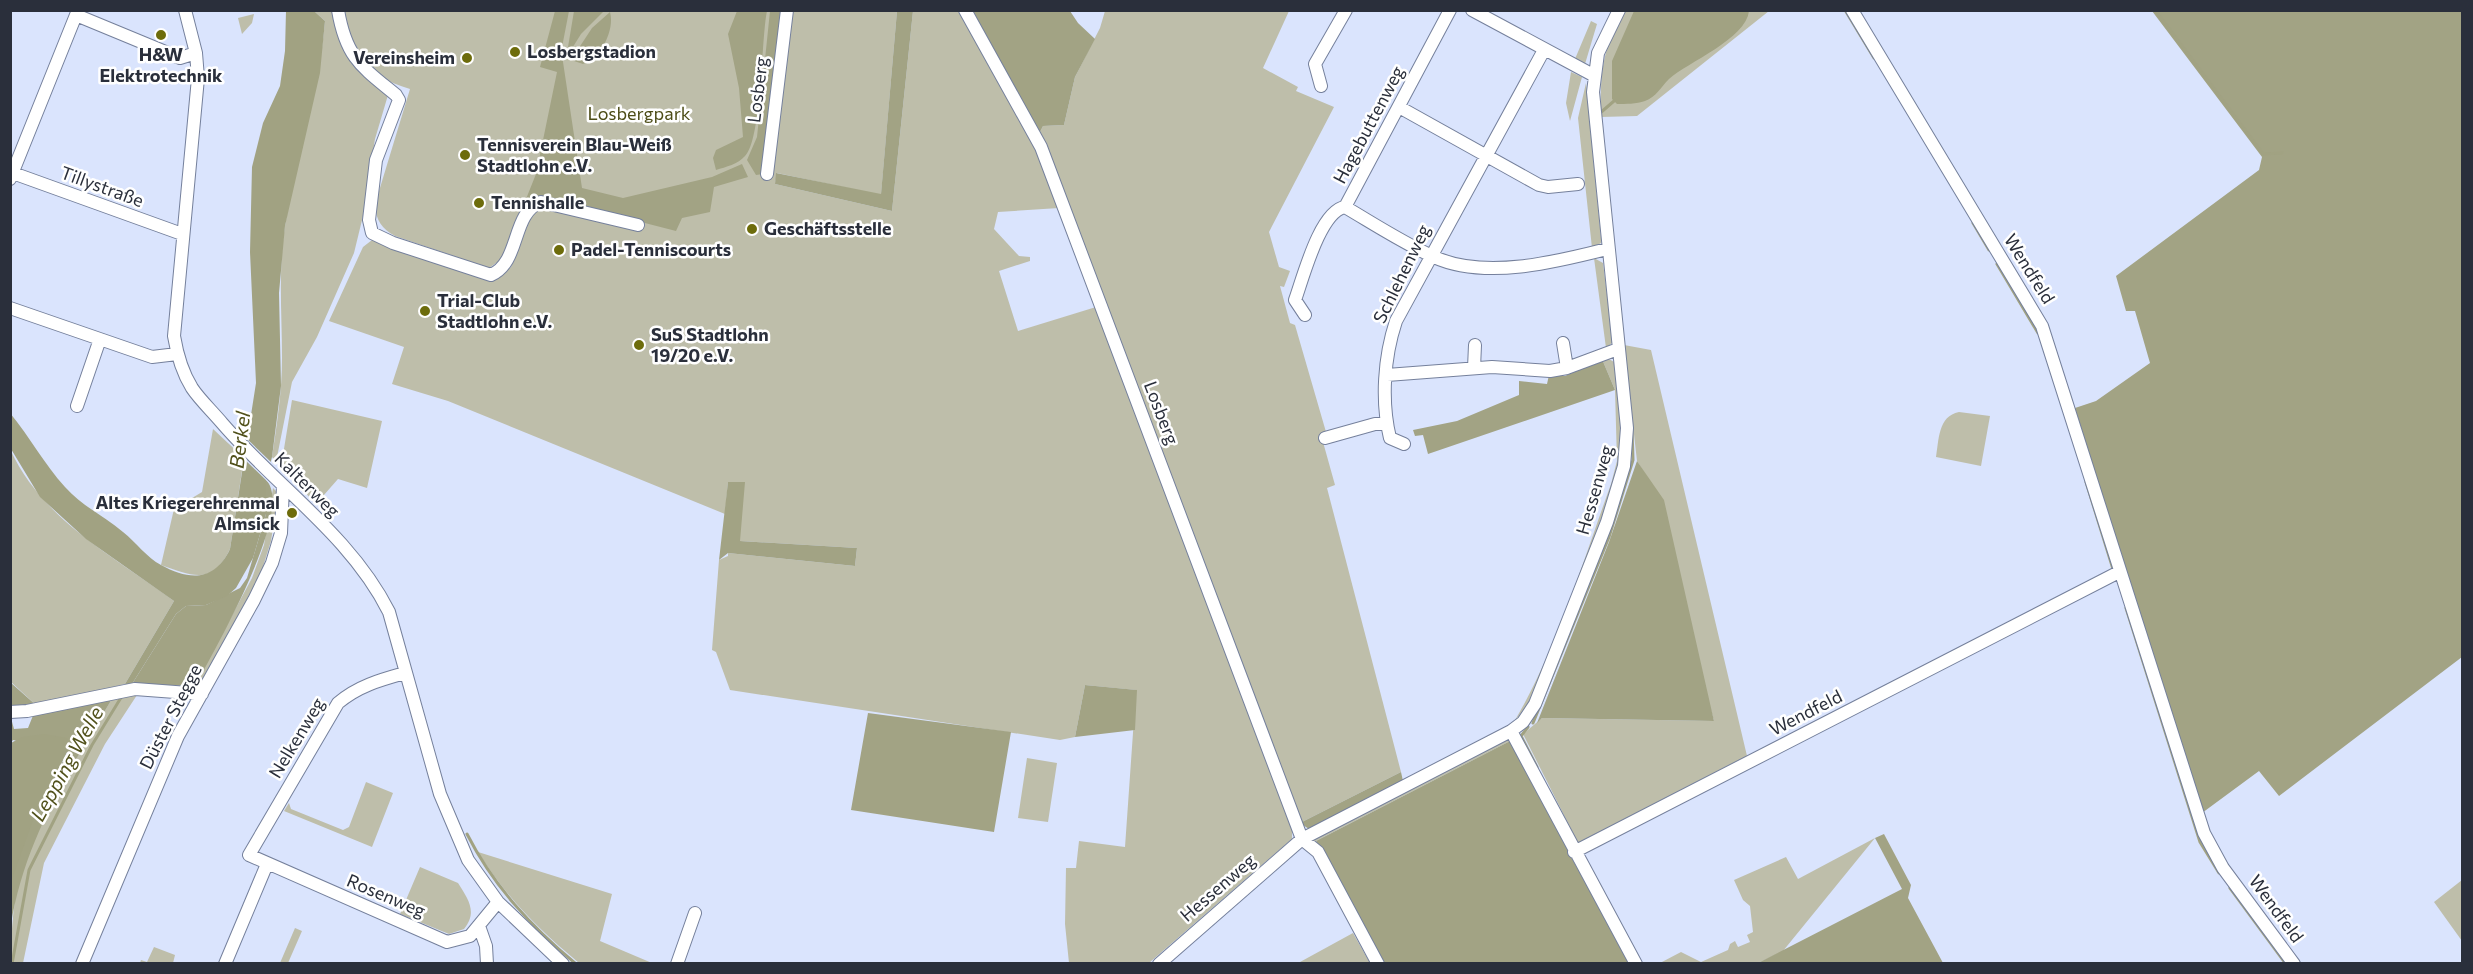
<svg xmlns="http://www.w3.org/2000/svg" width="2473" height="974" font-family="Commissioner,sans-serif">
	<rect width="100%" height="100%" fill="#dae4fd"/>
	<path fill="#bebeaa" d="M314,11H337L341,34L388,95L375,139L363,216L354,253L317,337L292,382L276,462L272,457C277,424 282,391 282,358C282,313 278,271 285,226C297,157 319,91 325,21Z
		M342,11H897L881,195L777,173L775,184L892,211L913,11H960L1034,144L1059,208L998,212L994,229L1019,256L1030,257V261L999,271L1018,331L1096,307L1292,827V839L1149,963H1069L1065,924L1066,868H1076L1079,841L1125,847L1136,690L1085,685L1075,737L1060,740L730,690L716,652L712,650L719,560L728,556V553L855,566L857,548L740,541L728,482L725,514L448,401L392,384L404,347L329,321L363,247L372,240L485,279L496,280L511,267L532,214L549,198L540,196L527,201L502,259L489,268L395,236C380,228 374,217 376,201L410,89C364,75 354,56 342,11Z
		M1105,11H1289L1263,68L1298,87L1296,91L1334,107L1269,232L1279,267L1290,271L1284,287L1280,286L1290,323L1295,325L1326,432L1323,442L1335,485L1327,488L1401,772L1300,823L1039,134L1043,126L1064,125L1075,77L1100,28Z
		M1625,11H1769L1637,116L1601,117C1600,75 1602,46 1625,11Z
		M254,14L252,23L242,34L238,18Z
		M1591,21L1597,24L1585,64L1575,59Z
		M1571,72L1582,77L1570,121L1566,103Z
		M1586,83L1601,238V243L1592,248L1578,118Z
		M1594,258L1603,263L1613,342L1606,348Z
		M1624,345L1651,350L1747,756L1578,843L1523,734L1542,718L1714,721L1647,477L1637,461Z
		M1607,358L1616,363L1623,431V457L1602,525L1535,694L1514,722C1557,649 1582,564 1611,484L1617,461L1615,390L1602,359Z
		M292,400L382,421L367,488L338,479L316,504L281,467Z
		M1959,412L1990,416L1981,466L1936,457C1939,440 1938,416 1959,412Z
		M213,429L244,458L230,549C212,586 193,576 161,565L174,509L202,492Z
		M10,449C43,521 114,556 174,601L125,684L37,706L11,682Z
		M273,488L278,493L271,541L257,586L202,685L192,690L252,578L264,545Z
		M115,694L137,695L105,744L44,863L23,963L11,964C11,930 13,896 24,864C45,805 83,747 115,694Z
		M1506,739L1512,740L1312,843L1314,838Z
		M1027,758L1057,763L1048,822L1018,818Z
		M366,782L393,793L372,847L284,811L289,803L291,809L343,830L349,827Z
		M1875,838L1783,951L1758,963H1660L1681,952L1701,962L1728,950L1730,944L1735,941L1738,947L1750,942L1747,935L1753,932L1750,906L1743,900L1734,880L1786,857L1798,879Z
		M478,852L612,894L600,941L652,963H579C537,928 507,898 478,852Z
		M420,867L458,883C468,899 478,912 464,929L449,934L400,914Z
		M2462,880V941L2434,902Z
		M295,928L302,931L288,963H280Z
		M1353,933L1370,963H1298L1300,962Z
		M154,947L175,955L173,963H140L141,960L147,962Z"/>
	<path fill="#a2a384" d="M555,11H569L563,42V62L582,188L623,198L712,177L742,164L748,177L714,187L710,212L682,218L676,231L540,196L527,201L522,209L536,174L557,72L540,67Z
		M574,11H604L581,34L571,50L568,47Z
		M737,11H767C761,39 762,139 745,156C738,164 726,167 716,170L713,158L716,150L743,137L739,88L728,34Z
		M770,11H785L763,174L756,175L747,160L757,137Z
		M897,11H913L892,211L775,184L776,173L881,194Z
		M971,11H1070L1078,23L1095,39L1075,77L1064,125L1043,126L1039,134Z
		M2152,11H2462V657L2279,796L2259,771L2202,813L2075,408L2096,401L2150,363L2135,311H2126L2116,276L2259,170L2262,157Z
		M610,12C615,30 601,58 583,64L571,60L592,28Z
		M1602,359L1615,390L1428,454L1423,435L1415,436L1413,430L1457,421L1519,395V381L1547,384L1549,375L1565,376Z
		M1637,461L1664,500L1714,721L1542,718L1537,723L1609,542Z
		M266,480C296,509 214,650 197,683L192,686L132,684L176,614L186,606L206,605L240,588L247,578L266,514Z
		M728,482H745L740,541L857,548L855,566L728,553L719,560Z
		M10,682L37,706L11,709Z
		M1085,685L1137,690L1135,730L1075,737Z
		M115,694C71,767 24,840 11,925C11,911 9,897 11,883C14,846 50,786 68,752L13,740L11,743V718L14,729L28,728L34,713Z
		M868,713L1011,732L994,832L851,810Z
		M1512,740L1570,855L1630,963H1383L1316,841Z
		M1401,772L1403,781L1309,829L1300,823Z
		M1884,834L1911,885L1908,898L1943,963H1758L1902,889L1875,838Z"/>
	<path fill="#a1a282" d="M286,11H314L325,21L320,73L285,226L279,293L281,386L272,457L266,480V514L253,558L236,588L227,596L206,605L186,606L176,614L132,684H125L174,601L86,539L40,497L11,449L10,413C30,437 44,464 65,487C82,506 104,516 123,532C136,542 147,558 161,565C190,581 215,581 230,549L256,383L250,252L252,167L263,123L280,86L285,51Z
		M1634,11V10L1749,11C1746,39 1688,62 1669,79C1661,87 1656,97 1645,101C1636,104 1626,104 1617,104L1612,99V61Z
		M44,734L67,738L70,746L32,823L11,882V743L22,737Z"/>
	<path fill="#dae4fd" d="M244,436L273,464L269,483L241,456Z"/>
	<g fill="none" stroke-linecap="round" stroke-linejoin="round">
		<path stroke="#a1a282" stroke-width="3" d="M1845,10L1874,58
			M2155,10L2263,154L2282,153
			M1599,114L1614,101
			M1973,223L1989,250
			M1997,264L2038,333
			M2086,482L2113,569
			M2126,608L2200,842L2219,873
			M1533,723L1609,537L1633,460L1632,429
			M1528,727L1521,736L1537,767
			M467,834C494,887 531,926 576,964
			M2230,888L2286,964
			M12,964L29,870L92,745L122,696"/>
		<defs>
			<path id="minor" d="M185,10L196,53L198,78L174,336C177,354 182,372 192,388C200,400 212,411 222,423C276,486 351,536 389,612L440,794L468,860L498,902L563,964
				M338,10C346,58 362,67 396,95L399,100L376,160L369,220L372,233L393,243L491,275C521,262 511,213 541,202L638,225
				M965,10L1041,147L1302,839L1318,852L1378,964
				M1472,10L1593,75
				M1852,10L2042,326L2204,833L2223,868L2294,964
				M76,15L180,58L196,53
				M1321,86L1315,64L1346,10
				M1399,107L1539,185L1548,187L1578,184
				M10,172L182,234
				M767,174L787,10
				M10,179L78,10
				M1345,207C1374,224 1403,243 1434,257C1485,280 1556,262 1607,249
				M10,308L152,357L177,354
				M1305,315L1295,300C1303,278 1320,211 1345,207L1450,10
				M1563,343L1567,368
				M1474,368L1475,345
				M1387,375L1492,367L1550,371L1567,368L1618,349
				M77,406L100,339
				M1325,438L1375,424H1387
				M1404,444L1390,438C1381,401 1384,357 1396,321L1544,50
				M405,673C380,680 358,686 338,703L249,855L447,942L470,936L498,902
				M10,712L27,711L135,689L202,694
				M1511,731L1636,964
				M1574,852L2119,572
				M479,926L486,946L487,964
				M82,964L178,736L254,600L272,563L281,533L283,486
				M225,964L267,864
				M677,964L695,913
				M1159,964L1302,839L1511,731L1523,722L1535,704L1607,522L1624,466L1627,428L1593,92L1598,53L1619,10"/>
		</defs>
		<use href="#minor" stroke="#75809c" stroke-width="14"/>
		<use href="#minor" stroke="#fff" stroke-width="12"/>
	</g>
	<g fill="#6d6c0b" stroke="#fff" stroke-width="2">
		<circle cx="161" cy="35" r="6"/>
		<circle cx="515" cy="52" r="6"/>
		<circle cx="467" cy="58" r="6"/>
		<circle cx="465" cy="155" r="6"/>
		<circle cx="479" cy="203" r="6"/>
		<circle cx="752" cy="229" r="6"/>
		<circle cx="559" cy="250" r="6"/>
		<circle cx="425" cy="311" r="6"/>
		<circle cx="639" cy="345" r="6"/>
		<circle cx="292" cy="513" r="6"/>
	</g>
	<g text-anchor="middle" stroke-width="5" stroke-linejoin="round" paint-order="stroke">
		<g font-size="18" font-weight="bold" fill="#2a2f3b" stroke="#fff" text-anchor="start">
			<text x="527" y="58">Losbergstadion</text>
			<text x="161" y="61" text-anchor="middle">H&amp;W<tspan x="161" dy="21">Elektrotechnik</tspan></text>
			<text x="455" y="64" text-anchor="end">Vereinsheim</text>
			<text x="477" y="151">Tennisverein Blau-Weiß<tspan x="477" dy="21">Stadtlohn e.V.</tspan></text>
			<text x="491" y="209">Tennishalle</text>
			<text x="764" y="235">Geschäftsstelle</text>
			<text x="571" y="256">Padel-Tenniscourts</text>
			<text x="437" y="307">Trial-Club<tspan x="437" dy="21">Stadtlohn e.V.</tspan></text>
			<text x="651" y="341">SuS Stadtlohn<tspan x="651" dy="21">19/20 e.V.</tspan></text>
			<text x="280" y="509" text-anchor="end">Altes Kriegerehrenmal<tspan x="280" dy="21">Almsick</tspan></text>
		</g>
		<g font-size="18" fill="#2a2f3b" stroke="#fff">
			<text transform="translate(758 90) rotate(-83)" y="6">Losberg</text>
			<text transform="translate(1369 125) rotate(-62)" y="6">Hagebuttenweg</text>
			<text transform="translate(102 187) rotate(20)" y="6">Tillystraße</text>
			<text transform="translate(2029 269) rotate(58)" y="6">Wendfeld</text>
			<text transform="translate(1402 274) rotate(-64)" y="6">Schlehenweg</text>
			<text transform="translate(1161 413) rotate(69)" y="6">Losberg</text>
			<text transform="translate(307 485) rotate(45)" y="6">Kalterweg</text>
			<text transform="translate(1595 490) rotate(-74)" y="6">Hessenweg</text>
			<text transform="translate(1806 713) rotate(-27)" y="6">Wendfeld</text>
			<text transform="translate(171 717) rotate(-63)" y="6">Düster Stegge</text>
			<text transform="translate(297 738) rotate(-59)" y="6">Nelkenweg</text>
			<text transform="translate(1218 888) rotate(-41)" y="6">Hessenweg</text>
			<text transform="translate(386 896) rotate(23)" y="6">Rosenweg</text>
			<text transform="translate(2276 909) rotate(54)" y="6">Wendfeld</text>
		</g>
		<g font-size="18" fill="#4c4c16" stroke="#fff">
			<text x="639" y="120">Losbergpark</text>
		</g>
		<g font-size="20" font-style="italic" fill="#51511b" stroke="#fff">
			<text transform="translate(240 440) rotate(-83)" y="7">Berkel</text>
			<text transform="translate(67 764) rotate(-61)" y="7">Lepping Welle</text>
		</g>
	</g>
	<rect width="2473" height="974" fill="none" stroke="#2a2f3b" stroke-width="24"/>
</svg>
